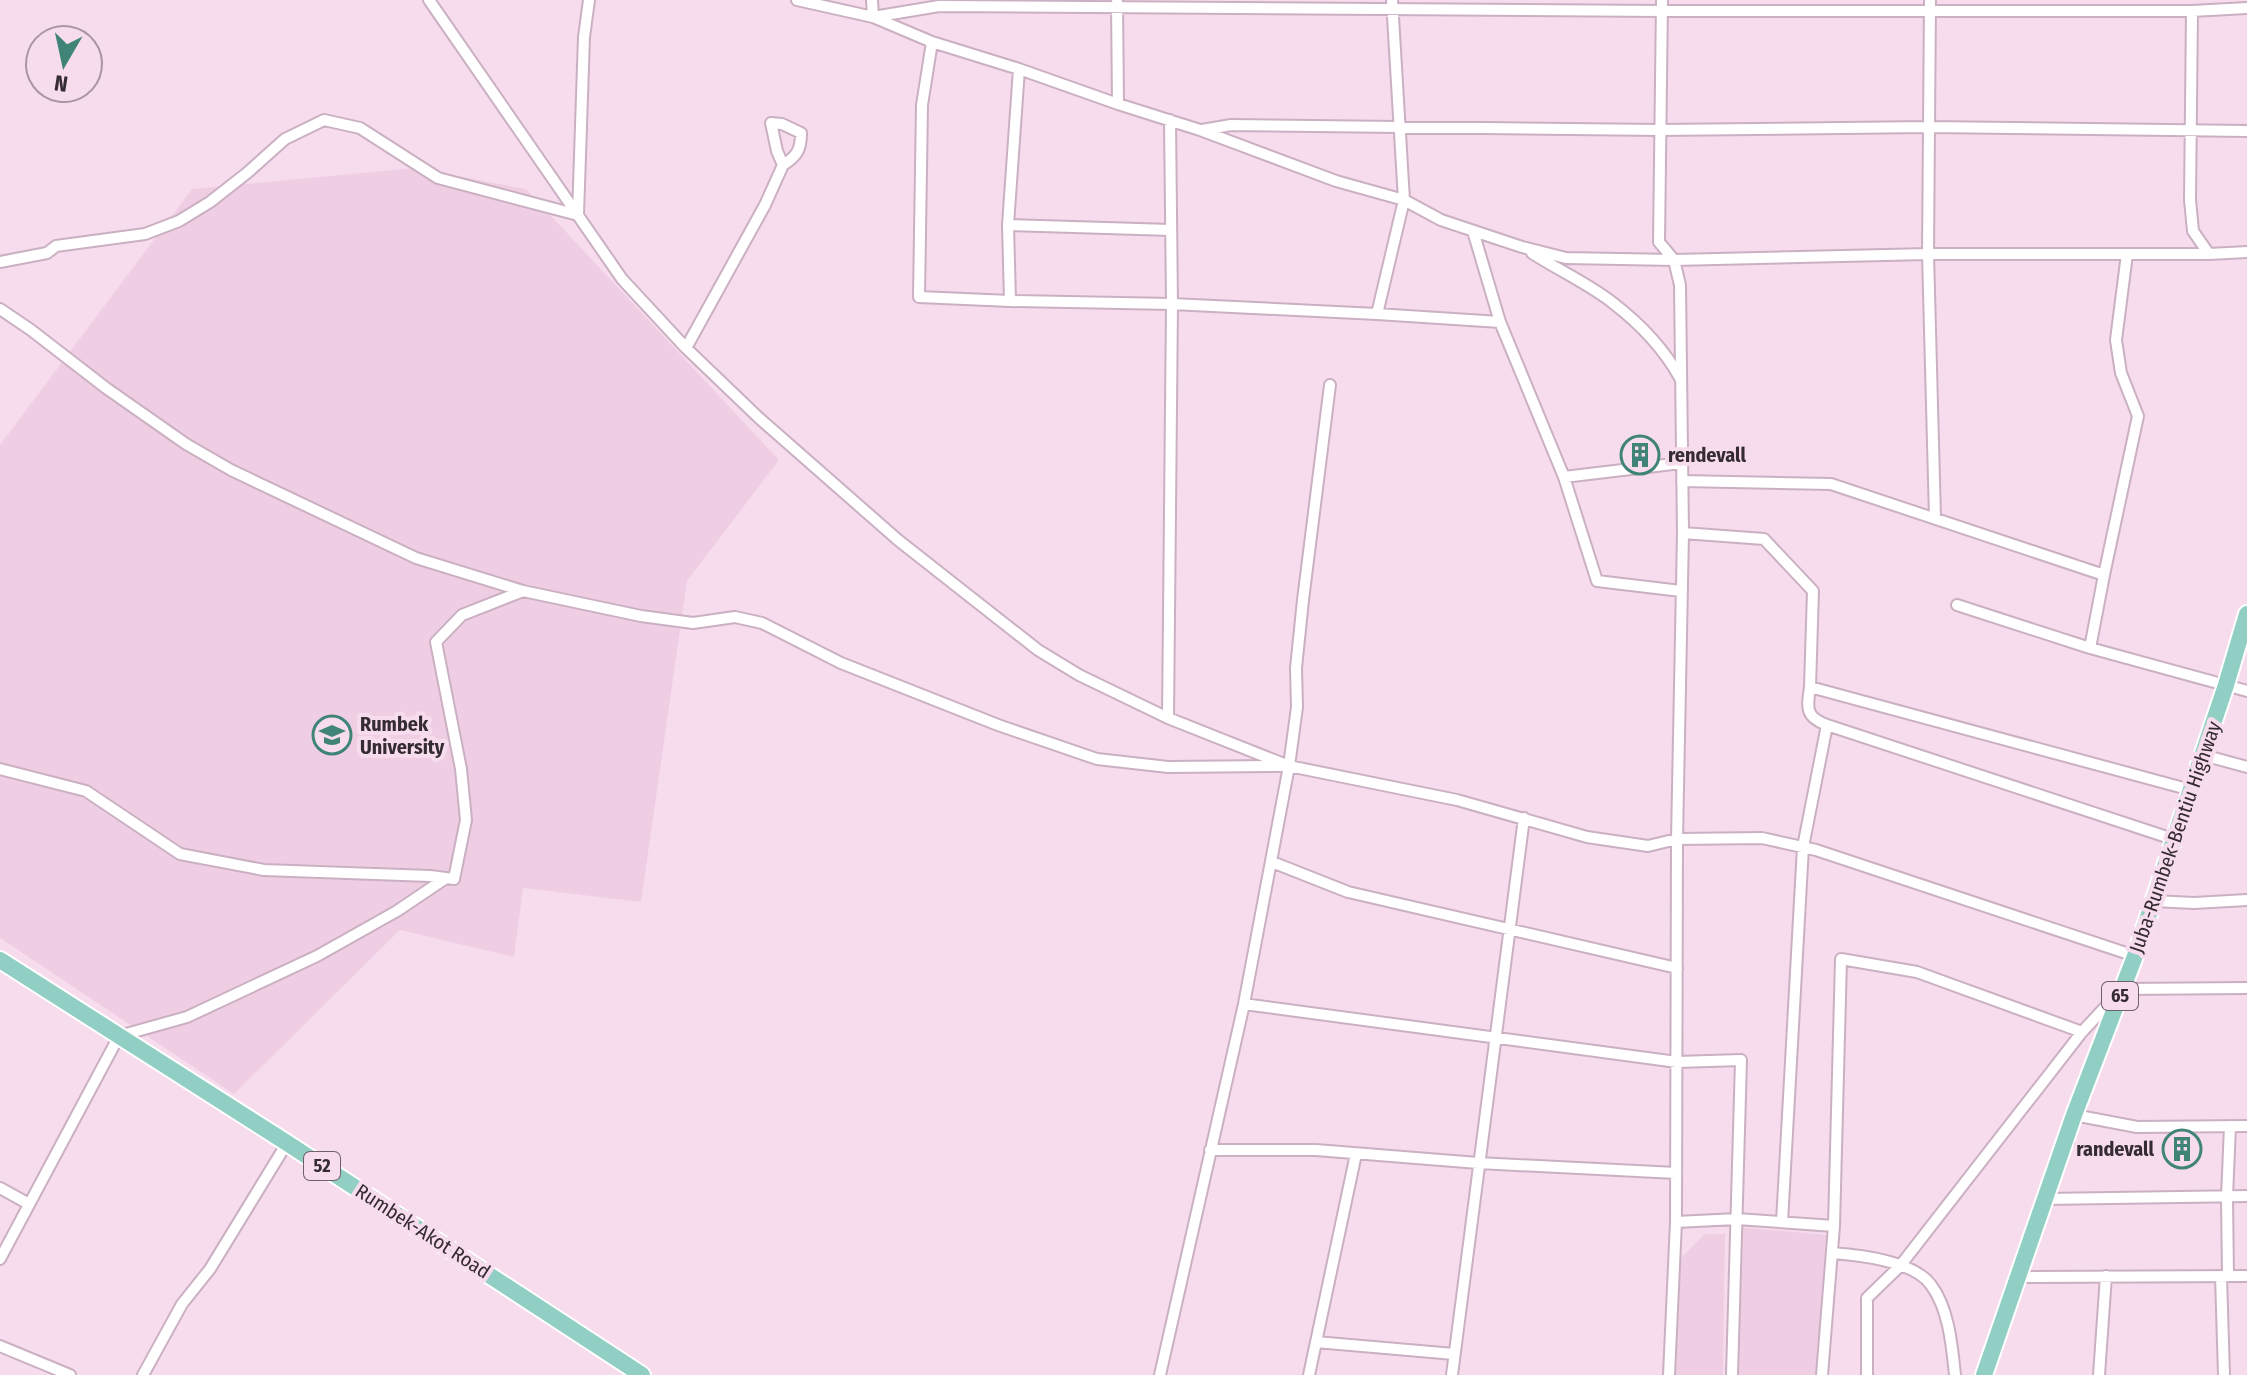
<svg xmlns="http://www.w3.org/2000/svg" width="2247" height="1375" font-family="'Fira Sans Condensed',sans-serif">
	<rect width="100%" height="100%" fill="#f7dcee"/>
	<path fill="#efcee4" d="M414,168L526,189L779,460L687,581L641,902L523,888L514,957L400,930L234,1094L0,938V445L192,189Z
		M1737,1227L1829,1235L1816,1375H1735Z
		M1705,1234H1725L1723,1375H1676L1678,1261Z"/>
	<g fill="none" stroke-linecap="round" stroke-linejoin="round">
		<defs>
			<path id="street" d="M429,0L622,279L686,348L759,418L898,540L1038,650L1079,675L1168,718L1289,766L1457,800L1587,837L1648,846L1677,839L1762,838L1816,850L2135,956
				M797,0L873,17L932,42L1019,69L1118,104L1200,130L1336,181L1404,200L1441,220L1522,247L1566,258L1674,260L1928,254H2209L2247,252
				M872,0L873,17L939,6L1662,11H2192L2247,8
				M1662,0L1659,242L1674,260L1680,285L1683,533L1677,839L1676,1222L1669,1375
				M1930,0L1928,254L1935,518
				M1117,2L1118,104
				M2192,11L2190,200L2193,231L2209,254
				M932,42L922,105L919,297L1010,301L1172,304L1377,314L1500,322
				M1202,130L1231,125L1660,130L1928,127L2247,131
				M1008,225L1171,230
				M1473,231L1500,322L1564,477L1597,581L1681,591
				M1532,253C1558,270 1589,284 1613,303C1639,323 1664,349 1680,378
				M0,262L47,253L56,246L145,234L179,221L210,202L247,173L285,139L324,120L360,128L438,178L578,215L584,37L589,0
				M1010,301L1008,225L1019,69
				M0,309L31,330L106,388L186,444L231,470L416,558L523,591L641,616L693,623L735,617L762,623L841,663L998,725L1097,759L1168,767L1283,766
				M1377,314L1404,200L1392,0
				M686,348L765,205L783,165L777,151L771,123L782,124L801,133C801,150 797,156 783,165
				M1564,477L1681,463
				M1682,481L1831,484L2104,575L2138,416L2121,373L2116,340L2127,254
				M1683,533L1764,539L1813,591L1810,687L2191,790
				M1957,605L2090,648L2247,691
				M2090,648L2104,575
				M1810,687C1807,708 1805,717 1827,725
				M1168,718L1172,304L1170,120
				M2203,755L2247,767
				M0,769L86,791L180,854L264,870L430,876L454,879L466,820L461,769L436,642L462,615L523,591
				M1272,862L1348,892L1677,968
				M2153,901L2194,903L2247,900
				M1244,1004L1677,1062L1741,1060L1732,1375
				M2074,1115L2137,1127L2247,1126
				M1210,1150H1316L1478,1163L1676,1173
				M0,1188L29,1204
				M2044,1199L2247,1196
				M1676,1222L1737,1219L1834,1226
				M1782,1222L1803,847L1827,725L2173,839
				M1832,1253C1859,1255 1914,1261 1931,1285C1949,1309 1952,1346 1955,1375
				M0,1259L119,1036L187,1017L317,956L397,911L446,878
				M2221,1276L2224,1375
				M2228,1276L2227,1197L2230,1126
				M2018,1277L2247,1276
				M1316,1342L1454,1354
				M0,1346L70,1375
				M143,1375L182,1304L210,1269L287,1143
				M1160,1375L1244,1004L1289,766L1297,707L1296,668L1303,600L1330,385
				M1309,1375L1356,1154
				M1452,1375L1524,818
				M1822,1375L1834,1226L1841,959L1917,972L2082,1032
				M1867,1375V1298L1900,1266L2082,1032L2122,989L2247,988
				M2099,1375L2106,1276"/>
			<path id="primary" d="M0,960L287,1143L642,1375
				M1984,1375L2074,1115L2135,956L2226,685L2247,614"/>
		</defs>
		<use href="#street" stroke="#cab0c2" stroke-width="14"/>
		<use href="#primary" stroke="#fff" stroke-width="20"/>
		<use href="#street" stroke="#fff" stroke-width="10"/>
		<use href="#primary" stroke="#91cec4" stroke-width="16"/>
	</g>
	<defs>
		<symbol id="building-ring" viewBox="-11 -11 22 22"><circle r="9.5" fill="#f7dcee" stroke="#408477" stroke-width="1.5"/><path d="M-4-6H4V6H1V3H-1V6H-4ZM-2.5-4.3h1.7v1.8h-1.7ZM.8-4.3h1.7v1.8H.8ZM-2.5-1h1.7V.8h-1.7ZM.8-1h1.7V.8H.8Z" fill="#408477"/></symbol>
		<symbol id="university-ring" viewBox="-11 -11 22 22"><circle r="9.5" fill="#f7dcee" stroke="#408477" stroke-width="1.5"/><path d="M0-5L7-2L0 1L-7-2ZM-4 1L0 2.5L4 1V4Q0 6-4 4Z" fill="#408477"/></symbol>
	</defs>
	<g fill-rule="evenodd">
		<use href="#building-ring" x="1618" y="433" width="44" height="44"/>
		<use href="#university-ring" x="310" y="713" width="44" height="44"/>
		<use href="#building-ring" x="2160" y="1127" width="44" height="44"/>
	</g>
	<g text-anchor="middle" stroke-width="8" stroke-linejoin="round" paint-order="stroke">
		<g fill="#f7dcee" stroke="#6f606a" stroke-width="2">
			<rect x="2102" y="982" width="36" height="28" rx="6"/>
			<rect x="304" y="1152" width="36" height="28" rx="6"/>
		</g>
		<g font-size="18" font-weight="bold" fill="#352b32">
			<text x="2120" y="1002">65</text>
			<text x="322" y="1172">52</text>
		</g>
		<g font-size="20" font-weight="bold" fill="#352b32" stroke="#f7dcee" text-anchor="start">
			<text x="1668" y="462">rendevall</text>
			<text x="360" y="731">Rumbek<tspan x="360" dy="23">University</tspan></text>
			<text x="2154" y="1156" text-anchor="end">randevall</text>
		</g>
		<g font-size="20" fill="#352b32" stroke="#f7dcee">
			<text transform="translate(2175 837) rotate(-71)" y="7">Juba-Rumbek-Bentiu Highway</text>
			<text transform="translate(423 1231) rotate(33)" y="7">Rumbek-Akot Road</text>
		</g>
	</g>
	<g transform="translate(64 64) rotate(189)"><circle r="38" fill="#f7dcee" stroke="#a995a3" stroke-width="2"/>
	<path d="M0-6L14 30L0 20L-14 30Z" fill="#408477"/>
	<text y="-12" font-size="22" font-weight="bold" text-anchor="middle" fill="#352b32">N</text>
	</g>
</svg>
